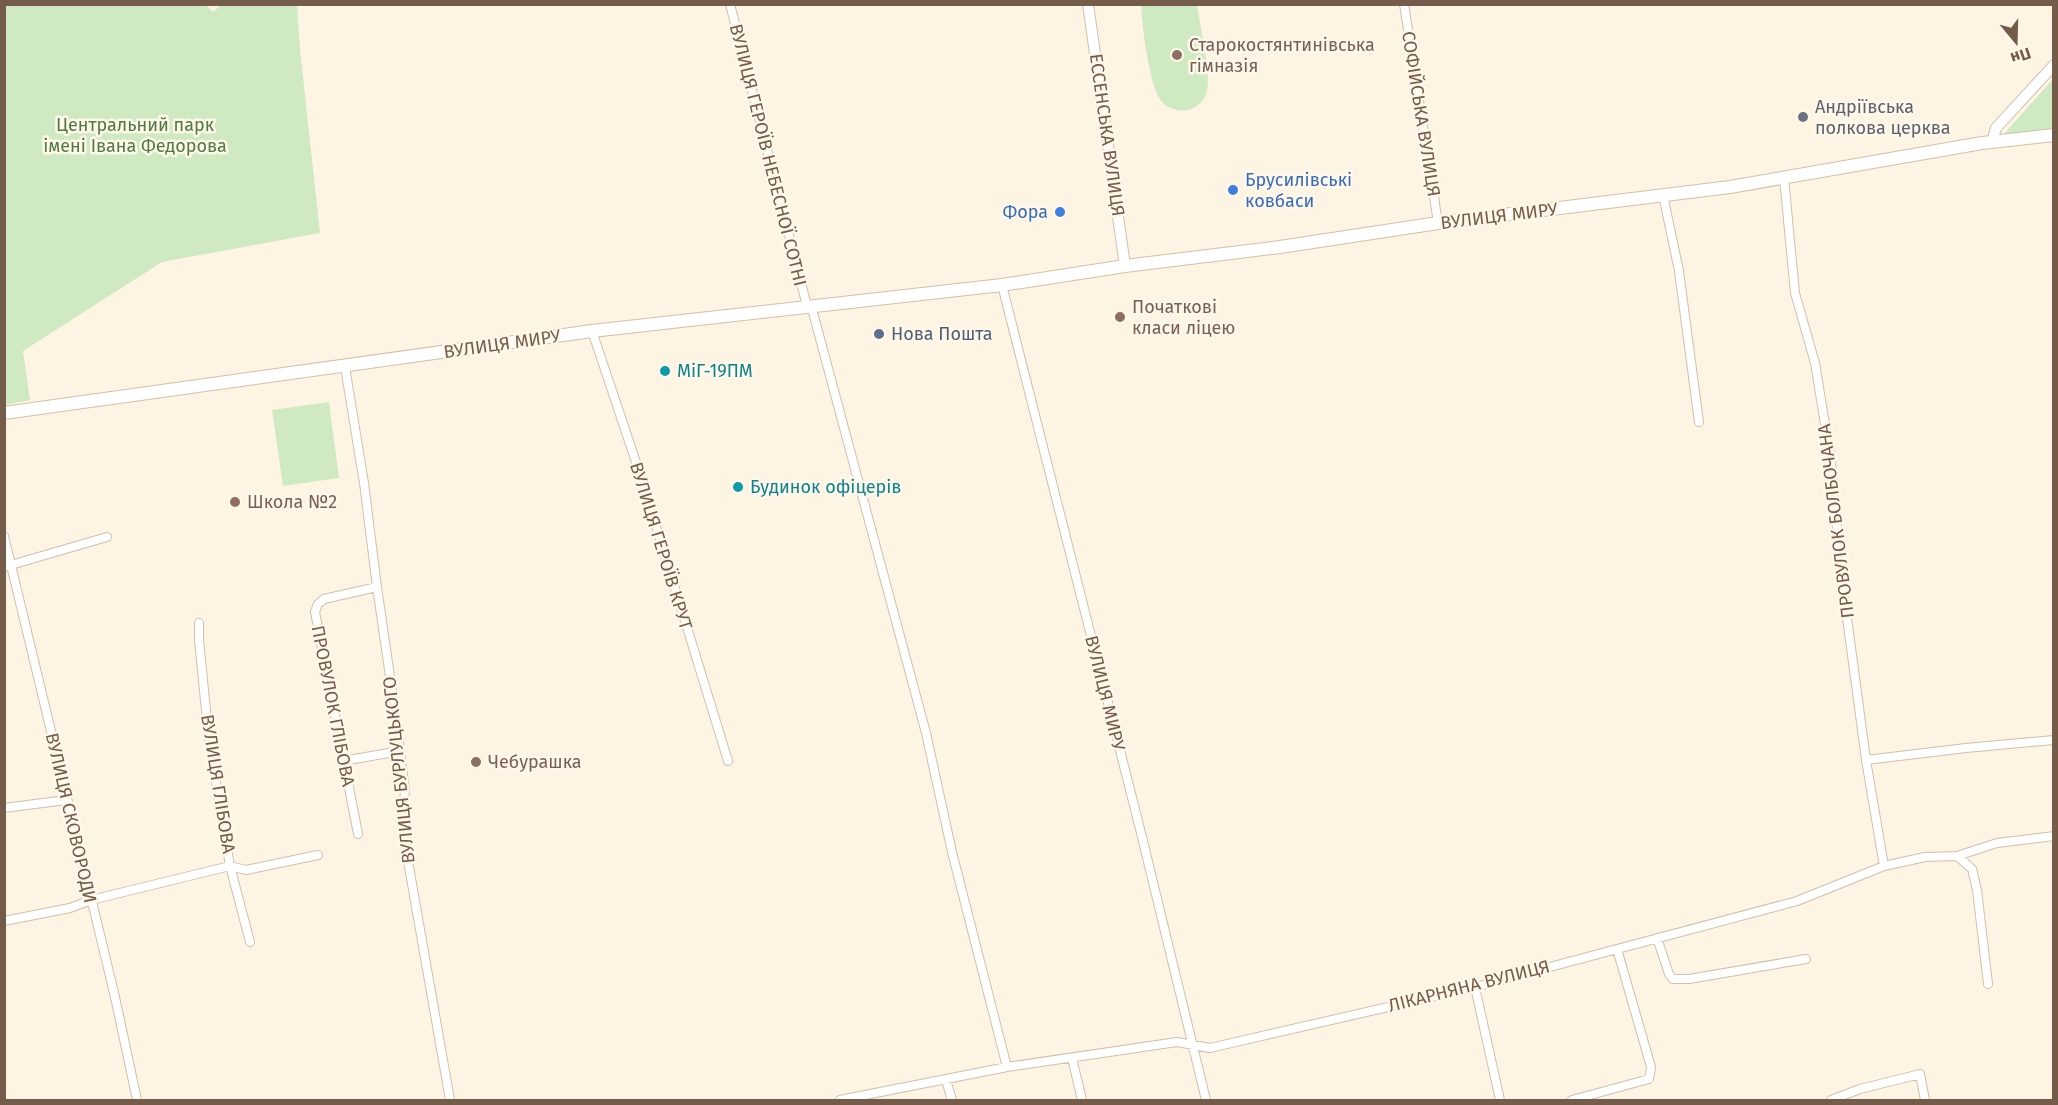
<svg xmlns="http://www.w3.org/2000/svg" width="2058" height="1105" font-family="'Fira Sans',sans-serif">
	<rect width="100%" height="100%" fill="#fdf4e3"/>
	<path fill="#cfeac2" d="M206,5L213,12L221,5H297L300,50L320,233L162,262L23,351L30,400L5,405V5Z
		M1141,5H1197C1200,25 1211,74 1207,91C1205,101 1197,107 1188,110C1177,112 1166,108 1160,99C1149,84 1142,25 1141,5Z
		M2053,79V128L2003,135Z
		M329,402L339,478L283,486L272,410Z"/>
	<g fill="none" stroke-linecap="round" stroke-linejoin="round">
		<defs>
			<path id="minor" d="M730,4L807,306
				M1404,4L1438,223
				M1784,178L1795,293L1815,363L1831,461L1841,573L1866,760L1884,866
				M1663,195L1679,271L1699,422
				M1002,285L1142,837L1206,1100
				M811,305L926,733L952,852L1007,1067
				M592,331L640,474L728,761
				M345,367L364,483L377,587L395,711L405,791L402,820L405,844L450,1100
				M4,536L115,997L137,1100
				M4,567L107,537
				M199,623V640L209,741L230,866L250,942
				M1866,760L1966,748L2054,740
				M343,761L400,751
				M4,808L66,800
				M358,834L315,612L318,604L324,599L377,587
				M1957,856L1997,843L2054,836
				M4,921L70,908L91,900L230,866L246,870L318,855
				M1657,938L1669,974L1673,979H1689L1806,959
				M1475,987L1500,1100
				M1072,1058L1082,1100
				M946,1080L952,1100
				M840,1100L1007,1067L1177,1042L1210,1048L1475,987L1797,901L1884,866L1925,857L1957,856L1972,869L1977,890L1988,984
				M1572,1100L1649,1079L1651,1067L1617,949
				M1831,1100L1860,1089L1920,1074L1925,1100"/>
			<path id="tertiary" d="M1088,4L1125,266
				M1995,142L1994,135L1996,128L2054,65"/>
			<path id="secondary" d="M4,413L592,331L1002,285L1125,266L1280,247L1438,223L1730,187L1982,143L2054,135"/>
		</defs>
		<use href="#minor" stroke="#d0bfad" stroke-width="10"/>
		<use href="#tertiary" stroke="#d0bfad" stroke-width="12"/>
		<use href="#secondary" stroke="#d3bfaa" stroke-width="14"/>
		<use href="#minor" stroke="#fff" stroke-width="8"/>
		<use href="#tertiary" stroke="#fff" stroke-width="10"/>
		<use href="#secondary" stroke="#fff" stroke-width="12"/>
	</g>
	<g fill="#8d6e63" stroke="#fff8ea" stroke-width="2">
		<circle cx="1177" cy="55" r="6"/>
		<circle cx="1120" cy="317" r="6"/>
		<circle cx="235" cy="502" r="6"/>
		<circle cx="476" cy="762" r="6"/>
	</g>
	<circle fill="#6b7280" stroke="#fff8ea" stroke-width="2" cx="1803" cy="117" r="6"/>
	<g fill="#3f7fe0" stroke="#fff8ea" stroke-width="2">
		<circle cx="1233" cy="190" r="6"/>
		<circle cx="1060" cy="212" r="6"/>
	</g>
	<circle fill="#5c6f8a" stroke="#fff8ea" stroke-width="2" cx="879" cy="334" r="6"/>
	<g fill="#0f9aa8" stroke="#fff8ea" stroke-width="2">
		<circle cx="665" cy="371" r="6"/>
		<circle cx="738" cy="487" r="6"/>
	</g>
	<g text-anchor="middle" stroke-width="5" stroke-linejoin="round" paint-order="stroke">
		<g font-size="18" fill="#785e54" stroke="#fff8ea" text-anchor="start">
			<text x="1189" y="51">Старокостянтинівська<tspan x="1189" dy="21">гімназія</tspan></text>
			<text x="1132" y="313">Початкові<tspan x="1132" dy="21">класи ліцею</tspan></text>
			<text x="247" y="508">Школа №2</text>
			<text x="488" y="768">Чебурашка</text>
		</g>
		<g font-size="18" fill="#5b616d" stroke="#fff8ea" text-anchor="start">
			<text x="1815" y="113">Андріївська<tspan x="1815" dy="21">полкова церква</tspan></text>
		</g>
		<g font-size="18" fill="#755b49" stroke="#fff8ea">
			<text transform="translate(1421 114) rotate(81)" y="6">СОФІЙСЬКА ВУЛИЦЯ</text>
			<text transform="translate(1107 135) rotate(82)" y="6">ЕССЕНСЬКА ВУЛИЦЯ</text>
			<text transform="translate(768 155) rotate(76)" y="6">ВУЛИЦЯ ГЕРОЇВ НЕБЕСНОЇ СОТНІ</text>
			<text transform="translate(1499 216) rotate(-7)" y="6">ВУЛИЦЯ МИРУ</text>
			<text transform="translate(502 344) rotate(-8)" y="6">ВУЛИЦЯ МИРУ</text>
			<text transform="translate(1836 521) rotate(-97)" y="6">ПРОВУЛОК БОЛБОЧАНА</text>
			<text transform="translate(661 546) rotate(73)" y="6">ВУЛИЦЯ ГЕРОЇВ КРУТ</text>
			<text transform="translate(1105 693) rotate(76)" y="6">ВУЛИЦЯ МИРУ</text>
			<text transform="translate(333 706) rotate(79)" y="6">ПРОВУЛОК ГЛІБОВА</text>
			<text transform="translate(399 770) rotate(-96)" y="6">ВУЛИЦЯ БУРЛУЦЬКОГО</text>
			<text transform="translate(218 784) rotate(81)" y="6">ВУЛИЦЯ ГЛІБОВА</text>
			<text transform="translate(71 818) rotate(77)" y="6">ВУЛИЦЯ СКОВОРОДИ</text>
			<text transform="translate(1469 986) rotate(-14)" y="6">ЛІКАРНЯНА ВУЛИЦЯ</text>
		</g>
		<g font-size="18" fill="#4e7b41" stroke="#fff8ea">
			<text x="135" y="131">Центральний парк<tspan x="135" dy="21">імені Івана Федорова</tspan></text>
		</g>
		<g font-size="18" fill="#366cbe" stroke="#fff8ea" text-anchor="start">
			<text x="1245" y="186">Брусилівські<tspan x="1245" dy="21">ковбаси</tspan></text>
			<text x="1048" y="218" text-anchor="end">Фора</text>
		</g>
		<g font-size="18" fill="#4e5e75" stroke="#fff8ea" text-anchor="start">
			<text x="891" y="340">Нова Пошта</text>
		</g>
		<g font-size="18" fill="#0d838f" stroke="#fff8ea" text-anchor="start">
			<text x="677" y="377">МіГ-19ПМ</text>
			<text x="750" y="493">Будинок офіцерів</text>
		</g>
	</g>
	<rect width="2058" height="1105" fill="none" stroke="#755b49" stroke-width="12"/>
	<g transform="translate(2016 42) rotate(161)" stroke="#fff8ea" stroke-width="4.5" paint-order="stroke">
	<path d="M0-4.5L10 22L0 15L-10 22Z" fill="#755b49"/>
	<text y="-9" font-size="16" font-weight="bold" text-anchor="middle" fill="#755b49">Пн</text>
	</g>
</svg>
